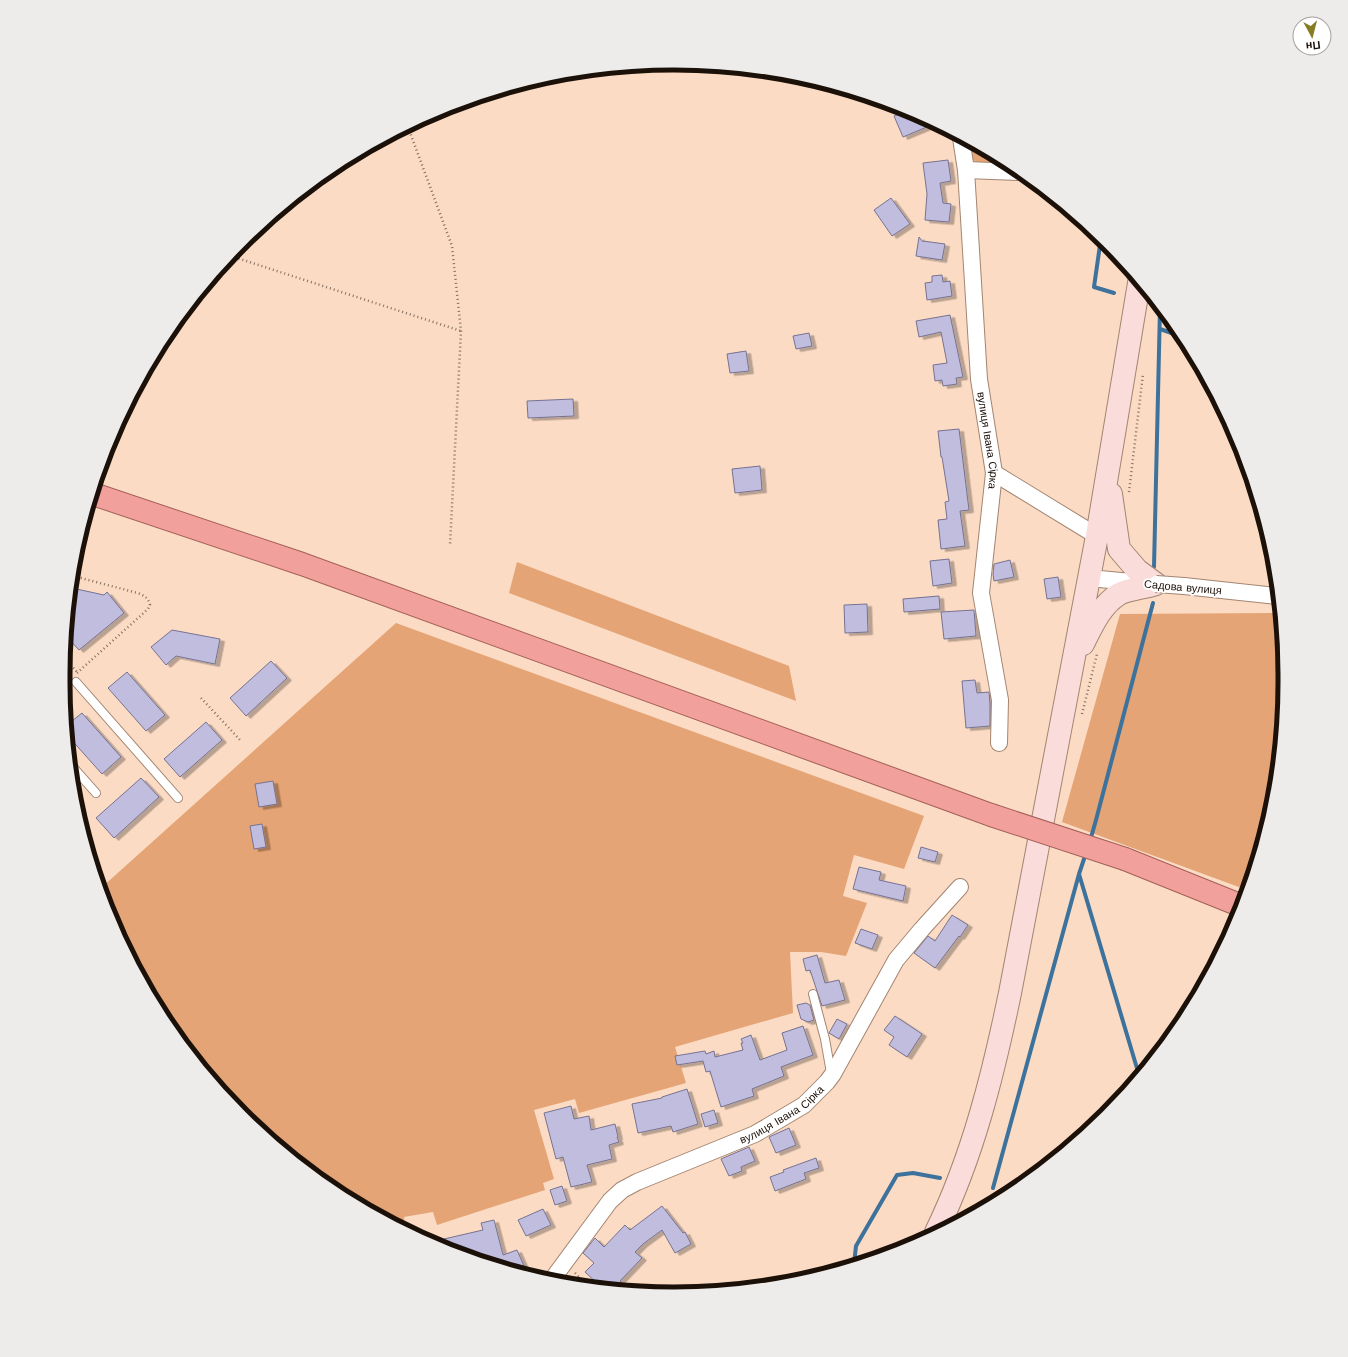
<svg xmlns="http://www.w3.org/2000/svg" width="1348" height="1357" font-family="'Work Sans',sans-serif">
	<defs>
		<filter id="shadow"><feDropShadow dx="4.5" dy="2.5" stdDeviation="0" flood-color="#0004"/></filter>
	</defs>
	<rect width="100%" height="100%" fill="#fbdbc4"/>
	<path fill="#e5a475" d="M963,139L1013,166L980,165L968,156Z
		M517,562L789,666L796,701L509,593Z
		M1279,613L1285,674L1273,802L1247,890L1062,822L1120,614Z
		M396,623L924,816L904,869L854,855L843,896L867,903L846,956L821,952H790L793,1013L675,1047L686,1083L579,1113L575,1099L534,1110L554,1179L543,1183L545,1190L437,1225L433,1212L404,1217L405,1229L335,1191L242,1115L166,1023L110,917L101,888Z"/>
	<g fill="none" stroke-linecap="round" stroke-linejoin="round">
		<path stroke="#3d729c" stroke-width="4" d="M1101,238L1094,287L1114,293
			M1160,329L1183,337
			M1154,567L1160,308
			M1090,841L1096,820L1153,603
			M1086,853L1079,874L1139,1075
			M993,1188L1079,874
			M854,1264L856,1246L897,1175L913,1173L940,1178"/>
	</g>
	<path fill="#c0bdde" stroke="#767291" filter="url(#shadow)" d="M909,110L934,124L903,137L894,116Z
		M948,160L951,181L940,183L943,203L951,204L949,222L925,220L927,194L923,163Z
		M891,198L910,224L892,236L874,210Z
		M919,237L923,242V241L945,244L942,260L916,256Z
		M942,275L943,282L950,281L952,296L927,300L925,283L932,282V276Z
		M950,315L963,377L956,378L957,384L943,386L942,380L935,381L933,365L947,363L941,332L919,337L916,321Z
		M809,333L812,346L796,349L793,336Z
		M746,351L749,371L730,373L727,354Z
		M573,399L574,416L528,418L527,401Z
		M959,429L969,510L960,511L965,546L941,549L938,520L947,519L945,502L949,501L942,457H941L938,431Z
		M760,466L762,490L735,493L732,469Z
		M949,559L952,583L933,586L930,561Z
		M1010,560L1014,577L994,581L993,574L994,564Z
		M1058,577L1061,597L1047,599L1044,579Z
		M72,588L104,595L107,592L124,613L79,650L67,637Z
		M939,596L940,609L904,612L903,599Z
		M867,604L868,632L845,633L844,605Z
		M974,610L976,636L944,639L941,612Z
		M172,630L220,639L215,664L176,656L166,665L151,647Z
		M271,661L287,678L246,716L230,698Z
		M127,672L165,715L146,731L108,688Z
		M975,680L977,693L989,692L990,704V726L966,728L962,681Z
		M82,713L121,757L102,774L68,736L67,725Z
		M206,722L222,740L180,777L164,759Z
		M141,778L159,797L114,838L96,818Z
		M273,781L277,804L259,807L255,784Z
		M262,824L266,847L254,849L250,826Z
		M921,847L938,852L935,862L918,858Z
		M859,867L881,872L879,880L906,886L903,901L853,889Z
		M952,915L968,925L960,937L959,936L935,968L914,953L928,936L935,941Z
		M861,929L878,935L872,949L855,943Z
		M817,955L825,983L839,980L845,1000L822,1006L810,970L806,971L803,959Z
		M806,1003L810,1005L814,1020L808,1022L801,1019L797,1005Z
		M895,1016L922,1034L907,1057L889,1045L894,1037L884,1030Z
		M837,1019L847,1024L839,1039L829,1033Z
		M803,1026L813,1055L781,1067L784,1076L752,1089L754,1096L721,1107L710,1071L706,1072L703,1061L677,1065L675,1056L705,1051L706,1054L714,1051L715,1057L743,1050L741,1043H743L741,1039L751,1035L760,1060L787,1050L782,1033Z
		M687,1089L698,1124L673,1132L671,1126L638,1133L632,1104L662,1098V1097Z
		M571,1106L574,1119L589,1116L591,1130L615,1124L618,1137H617L619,1142L609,1145L612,1159L587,1165L592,1182L571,1187L563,1157L556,1159L544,1113Z
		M714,1110L718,1123L705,1127L701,1114Z
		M789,1128L796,1145L776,1153L769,1137Z
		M749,1147L755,1161L741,1167L742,1171L729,1176L721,1159Z
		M816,1158L819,1168L804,1173L806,1179L775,1191L770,1177L784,1172L783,1170Z
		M562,1186L567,1201L555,1205L550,1190Z
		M662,1206L683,1233L685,1232L691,1244L675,1253L662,1230L643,1244L635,1252L642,1258L620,1281L629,1290L608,1288L601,1280L598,1284L585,1272L594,1263L583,1253L595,1238L604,1247L625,1225L630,1230Z
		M543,1209L551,1225L526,1236L518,1220Z
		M494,1220L503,1255L517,1250L524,1266L514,1270L475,1258L473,1250L460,1254L440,1248L431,1242L483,1230L481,1223Z"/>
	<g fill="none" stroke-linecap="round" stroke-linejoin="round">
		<defs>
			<path id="service" d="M76,682L178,798
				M71,765L96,793
				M813,994L825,1039L831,1073"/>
			<g id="minor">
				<path id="s1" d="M961,138L966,170L979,379L994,473L981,593L1000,700L999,743"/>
				<path d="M966,170L1020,172"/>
				<path d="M994,473L1097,536"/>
				<path d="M1089,578L1142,583"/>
				<path d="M1184,586L1277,596"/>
				<path id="s2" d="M551,1281L610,1201L622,1190L637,1182L755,1134L804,1105L827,1082L833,1074L896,960L922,929L960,887"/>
			</g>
			<path id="secondary" d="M1111,494L1119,549L1137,570L1156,584
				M1083,644C1092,626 1101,605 1119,594C1126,590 1147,587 1156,584
				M936,1232C973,1156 993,1075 1010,993L1097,536L1139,283"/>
			<path id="trunk" d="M93,494L302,564L991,815
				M1125,859L1242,906"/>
		</defs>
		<use href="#service" stroke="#a38571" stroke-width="10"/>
		<use href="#minor" stroke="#a38571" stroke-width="18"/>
		<use href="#secondary" stroke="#a38571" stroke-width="24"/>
		<use href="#trunk" stroke="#a45f59" stroke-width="24"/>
		<path stroke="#857061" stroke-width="2.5" stroke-dasharray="1 3" stroke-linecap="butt" d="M408,127L452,246L461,331L450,545
			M231,256L461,331
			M1129,492L1143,374
			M73,576L138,593C145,596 148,598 150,605L148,609L77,673
			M65,659L77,672
			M201,698L241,741
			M1082,714L1097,654
			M967,1211L978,1206L991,1203
			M575,1273L588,1286"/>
		<use href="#service" stroke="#fff" stroke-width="8"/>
		<use href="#minor" stroke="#fff" stroke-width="16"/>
		<use href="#secondary" stroke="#fadcda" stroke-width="22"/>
		<use href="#trunk" stroke="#f2a09c" stroke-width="22"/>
		<defs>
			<path id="minor-bridge" d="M1156,584L1184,586"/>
			<path id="trunk-bridge" d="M991,815L1125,859"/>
		</defs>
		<use href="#minor-bridge" stroke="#a38571" stroke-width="18" stroke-linecap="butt"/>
		<use href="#trunk-bridge" stroke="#a45f59" stroke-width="24" stroke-linecap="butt"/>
		<use href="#minor-bridge" stroke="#fff" stroke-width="16"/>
		<use href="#trunk-bridge" stroke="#f2a09c" stroke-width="22"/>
	</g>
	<g text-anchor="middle" stroke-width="3.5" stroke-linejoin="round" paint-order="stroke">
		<g font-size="11" fill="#1c1109" stroke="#fff">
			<text dy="4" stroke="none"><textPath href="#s1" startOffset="304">вулиця Івана Сірка</textPath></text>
			<text transform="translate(1183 587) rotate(5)" y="4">Садова вулиця</text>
			<text dy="4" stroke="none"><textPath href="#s2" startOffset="293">вулиця Івана Сірка</textPath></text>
		</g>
	</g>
	<path d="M0 0H1348V1357H0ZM674 70H674A604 604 0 0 1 1278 674V683A604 604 0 0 1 674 1287H674A604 604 0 0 1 70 683V674A604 604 0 0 1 674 70Z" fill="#edeceb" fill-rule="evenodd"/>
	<path fill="none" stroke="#1c1109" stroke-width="5" d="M674 70H674A604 604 0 0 1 1278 674V683A604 604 0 0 1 674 1287H674A604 604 0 0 1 70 683V674A604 604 0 0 1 674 70Z"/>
	<g transform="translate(1312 36) rotate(173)"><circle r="19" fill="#ffffff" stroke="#a4a09d"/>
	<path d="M0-3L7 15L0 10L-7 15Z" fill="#867c22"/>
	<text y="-6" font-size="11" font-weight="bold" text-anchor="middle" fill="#1c1109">Пн</text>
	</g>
</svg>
